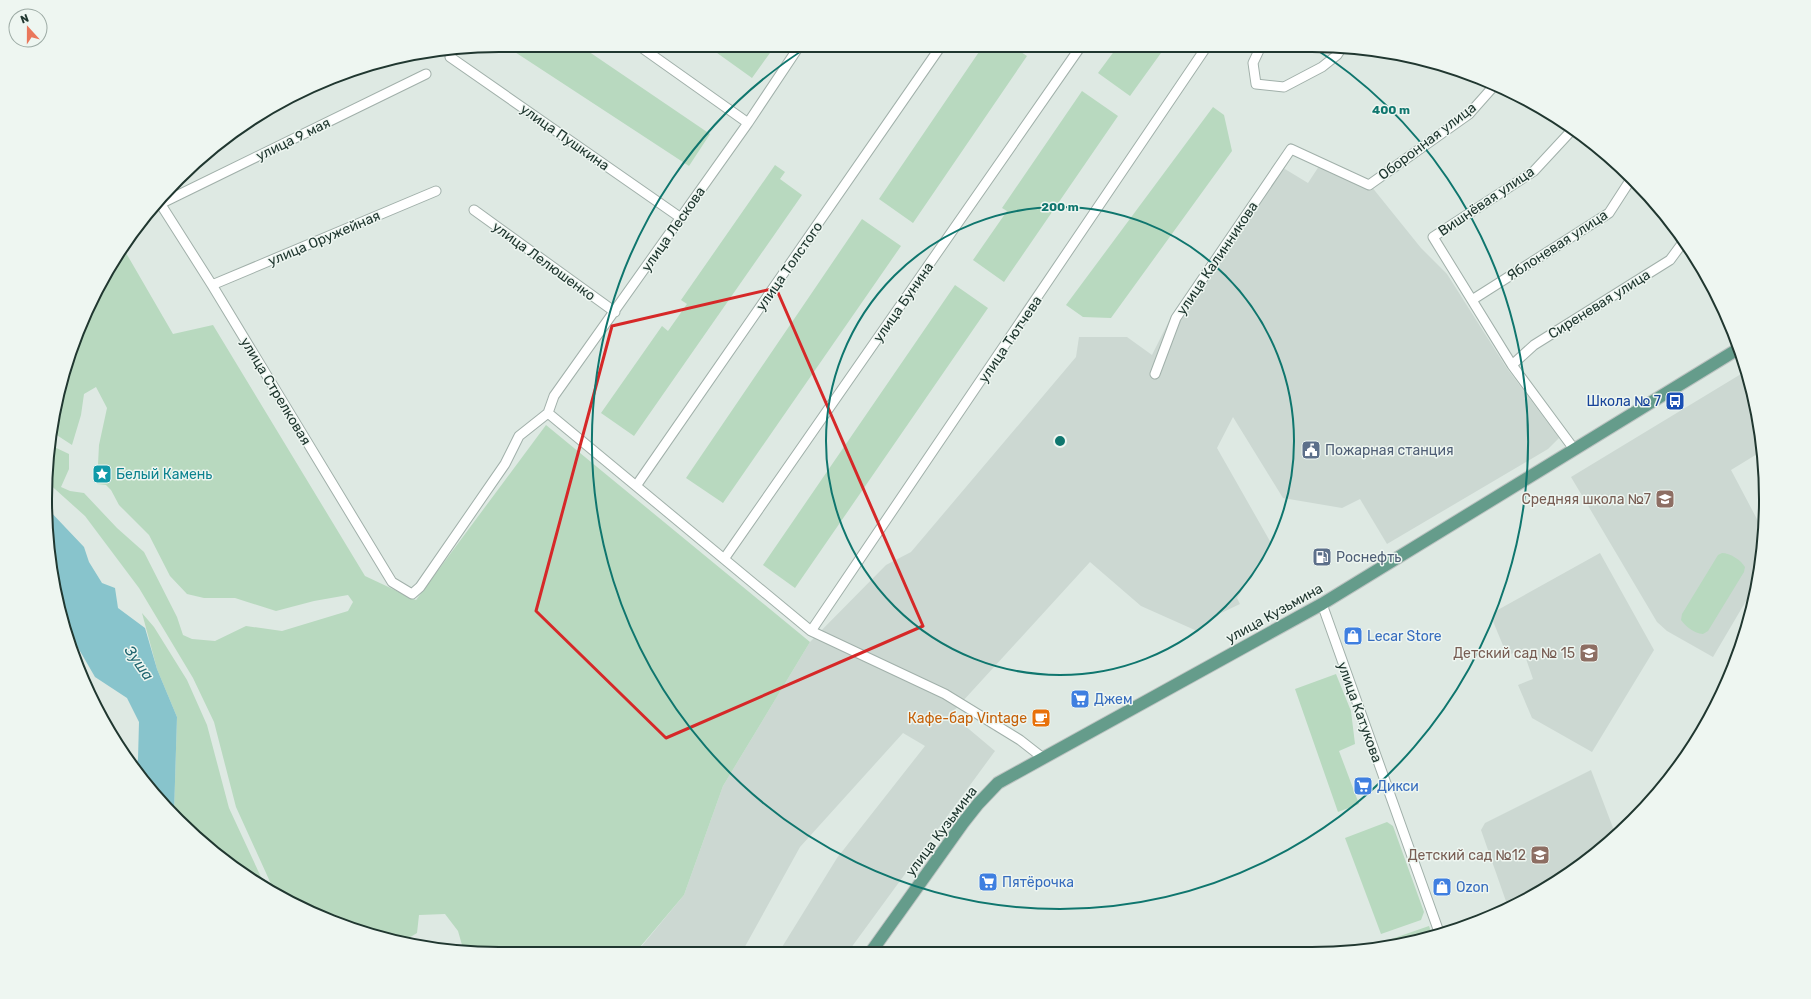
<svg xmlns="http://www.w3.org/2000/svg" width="1811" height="999" font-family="Rubik,sans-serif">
	<rect width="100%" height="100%" fill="#dee9e3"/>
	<path fill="#ccd8d2" d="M1323,160L1367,181L1421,248L1447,274L1506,367L1559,438L1548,449L1387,544L1360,499L1342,508L1283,498L1233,417L1217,448L1271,543L1237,598L1240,604L1219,614L1197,631L1141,606L1090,562L951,714L995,751L848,952H779L837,858L925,746L903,733L800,847L742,952L636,953L684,895L723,786L810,642L886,565L911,552L1076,357L1079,337H1127L1152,355L1173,313L1275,163L1308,183Z
		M1746,371L1750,382L1762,451L1731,470L1758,521L1763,535L1762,559L1756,584L1713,657L1667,631L1657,622L1571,477Z
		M1600,553L1654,650L1592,752L1532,718L1518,685L1533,679L1523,650L1507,655L1492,619L1494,612Z
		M1591,770L1615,833L1564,877L1508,907L1481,830L1485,823Z"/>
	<path fill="#b8d9bf" d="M504,45H579L710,134L689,166Z
		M706,45H774L775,46L752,78Z
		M983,46H1012L1027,56L913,223L879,199Z
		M1118,46H1166L1130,96L1098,73Z
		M1082,91L1118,116L1004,282L973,260L1007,211L1002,208Z
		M1213,107L1224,115L1232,151L1111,318L1083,317L1066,305Z
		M775,165L785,172L780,179L802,195L634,436L601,413L662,326L668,331L687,304L681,300Z
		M862,219L901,246L723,503L686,478Z
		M122,246L173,334L213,325L365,576L416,600L546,425L810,642L723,786L684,895L635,953H470L464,952L458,931L445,914L419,915L417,933L402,942L382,938L276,895L236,807L214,722L193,678L139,588L85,516L46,481V470L50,445L69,454V469L61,487L70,491L84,493L117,528L144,552L177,617L183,635L192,639L215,641L246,626L282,631L348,611L353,602L348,595L314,601L276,611L235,598H204L187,594L170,576L149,535L119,505L111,490L106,485L97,484L99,445L107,408L96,387L84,394L81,415L72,445L52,432L60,382L80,325Z
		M955,285L988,308L795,588L763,565Z
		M1722,553C1730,553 1741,560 1745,567L1744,572L1708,631L1703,634C1694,633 1686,627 1681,620L1682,614L1718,555Z
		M142,613L154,627L187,680L207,725L229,808L267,890L223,860L174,814L177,717L157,669Z
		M1336,674L1351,711L1355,744L1339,751L1359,804L1338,812L1295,689Z
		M1387,822L1393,826L1424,912L1421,920L1381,934L1345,838Z
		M1429,926L1432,934L1378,948L1377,944Z"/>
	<path fill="#88c4cc" d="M46,507L84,547L89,562L102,583L115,588L118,608L145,628L157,669L177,717L174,814L158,799L135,770L138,759L139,722L127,698L95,677L62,620L46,529Z"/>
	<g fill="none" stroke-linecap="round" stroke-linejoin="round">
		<defs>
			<path id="minor" d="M638,45L748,123
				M1261,46L1253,63L1256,84L1284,87L1322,67L1337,55L1343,46
				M450,57L681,218
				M1572,130L1534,171L1433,237L1512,365L1574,449
				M158,200L212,285L392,582L412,594L420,587L505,464L519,436L548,413
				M160,204L426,74
				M474,210L615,312
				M212,285L436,191
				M1472,300L1609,213L1631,179
				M1512,365L1534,345L1670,260L1684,241
				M1155,374L1176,318L1291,149L1369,185L1469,114L1493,87
				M548,413L811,631L945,694L1020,740L1043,758
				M548,413L554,396L748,123L800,45
				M636,486L941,46
				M724,559L1081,46
				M1322,604L1439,932
				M811,631L1207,46"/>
			<path id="major" d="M871,952L963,823L978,804L998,783L1322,604L1738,349"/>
		</defs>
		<use href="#minor" stroke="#a1b0aa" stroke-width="11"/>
		<use href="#major" stroke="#bcc3c1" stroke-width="14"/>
		<use href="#minor" stroke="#fff" stroke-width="9"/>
		<use href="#major" stroke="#659c8b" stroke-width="12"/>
	</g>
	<path fill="none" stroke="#d62828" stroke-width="3" stroke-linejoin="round" d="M776,288L923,626L666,738L536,611L612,326Z"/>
	<g fill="none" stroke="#0f766e" stroke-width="2">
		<circle cx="1060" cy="441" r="234"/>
		<path d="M1311 46A468 468 0 1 1 809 46"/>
	</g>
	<defs>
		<symbol id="bus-square" viewBox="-11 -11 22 22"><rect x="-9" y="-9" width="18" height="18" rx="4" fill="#1a4fb4" stroke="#eef6f1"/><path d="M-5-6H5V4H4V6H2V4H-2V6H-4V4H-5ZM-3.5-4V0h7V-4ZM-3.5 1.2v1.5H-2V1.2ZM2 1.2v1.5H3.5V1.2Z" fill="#fff"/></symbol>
		<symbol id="civic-square" viewBox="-11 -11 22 22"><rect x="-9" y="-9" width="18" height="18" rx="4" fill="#5c6f8a" stroke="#eef6f1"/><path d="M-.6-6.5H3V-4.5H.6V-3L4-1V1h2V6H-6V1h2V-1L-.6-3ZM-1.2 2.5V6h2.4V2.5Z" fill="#fff"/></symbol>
		<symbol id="sight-square" viewBox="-11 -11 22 22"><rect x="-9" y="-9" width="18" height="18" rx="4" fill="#0f9aa8" stroke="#eef6f1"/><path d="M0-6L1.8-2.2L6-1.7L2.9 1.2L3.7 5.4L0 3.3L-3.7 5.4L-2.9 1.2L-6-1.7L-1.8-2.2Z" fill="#fff"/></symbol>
		<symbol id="school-square" viewBox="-11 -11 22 22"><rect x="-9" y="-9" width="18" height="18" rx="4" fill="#8d6e63" stroke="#eef6f1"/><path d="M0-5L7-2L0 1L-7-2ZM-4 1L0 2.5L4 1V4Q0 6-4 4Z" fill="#fff"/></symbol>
		<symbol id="fuel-square" viewBox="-11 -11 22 22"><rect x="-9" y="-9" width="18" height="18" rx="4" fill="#5c6f8a" stroke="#eef6f1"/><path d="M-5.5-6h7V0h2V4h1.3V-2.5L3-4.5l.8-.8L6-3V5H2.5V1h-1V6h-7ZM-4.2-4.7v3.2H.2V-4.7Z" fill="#fff"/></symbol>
		<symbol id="shop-square" viewBox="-11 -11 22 22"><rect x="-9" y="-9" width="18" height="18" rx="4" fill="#3f7fe0" stroke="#eef6f1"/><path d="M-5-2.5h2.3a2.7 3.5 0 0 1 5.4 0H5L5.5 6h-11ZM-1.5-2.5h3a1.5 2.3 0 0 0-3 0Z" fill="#fff"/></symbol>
		<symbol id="supermarket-square" viewBox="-11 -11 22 22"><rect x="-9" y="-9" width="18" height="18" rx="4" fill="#3f7fe0" stroke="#eef6f1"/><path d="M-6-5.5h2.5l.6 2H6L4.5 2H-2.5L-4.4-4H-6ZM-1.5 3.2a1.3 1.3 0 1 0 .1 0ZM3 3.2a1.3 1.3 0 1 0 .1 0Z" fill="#fff"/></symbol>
		<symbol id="cafe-square" viewBox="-11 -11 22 22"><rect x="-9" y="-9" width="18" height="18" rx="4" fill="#e8710a" stroke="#eef6f1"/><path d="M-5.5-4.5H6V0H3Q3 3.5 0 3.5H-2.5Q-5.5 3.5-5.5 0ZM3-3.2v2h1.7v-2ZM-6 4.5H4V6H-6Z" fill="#fff"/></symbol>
	</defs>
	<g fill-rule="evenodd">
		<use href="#bus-square" x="1664" y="390" width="22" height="22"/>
		<use href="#civic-square" x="1300" y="439" width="22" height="22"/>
		<use href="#sight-square" x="91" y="463" width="22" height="22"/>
		<use href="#school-square" x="1654" y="488" width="22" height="22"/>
		<use href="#fuel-square" x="1311" y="546" width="22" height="22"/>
		<use href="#shop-square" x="1342" y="625" width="22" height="22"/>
		<use href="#school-square" x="1578" y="642" width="22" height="22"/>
		<use href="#supermarket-square" x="1069" y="688" width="22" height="22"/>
		<use href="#cafe-square" x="1030" y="707" width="22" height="22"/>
		<use href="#supermarket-square" x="1352" y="775" width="22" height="22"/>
		<use href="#school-square" x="1529" y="844" width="22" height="22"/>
		<use href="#supermarket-square" x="977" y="871" width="22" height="22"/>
		<use href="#shop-square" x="1431" y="876" width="22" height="22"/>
	</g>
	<g text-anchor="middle" stroke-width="3" stroke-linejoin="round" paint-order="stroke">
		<g font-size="14" fill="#203730" stroke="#eef6f1">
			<text transform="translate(565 137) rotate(35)" y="5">улица Пушкина</text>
			<text transform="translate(293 139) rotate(-26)" y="5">улица 9 мая</text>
			<text transform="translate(1427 141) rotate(-37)" y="5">Оборонная улица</text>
			<text transform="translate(1486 201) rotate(-34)" y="5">Вишнёвая улица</text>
			<text transform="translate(673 229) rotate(-55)" y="5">улица Лескова</text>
			<text transform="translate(324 238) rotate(-23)" y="5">улица Оружейная</text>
			<text transform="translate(1557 245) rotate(-33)" y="5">Яблоневая улица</text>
			<text transform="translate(1217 258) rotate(-56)" y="5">улица Калинникова</text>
			<text transform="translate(544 261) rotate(36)" y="5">улица Лелюшенко</text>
			<text transform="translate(789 266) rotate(-55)" y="5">улица Толстого</text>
			<text transform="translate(903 302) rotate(-55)" y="5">улица Бунина</text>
			<text transform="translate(1599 304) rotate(-32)" y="5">Сиреневая улица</text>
			<text transform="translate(1010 339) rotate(-56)" y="5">улица Тютчева</text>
			<text transform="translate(276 391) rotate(59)" y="5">улица Стрелковая</text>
			<text transform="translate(1274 613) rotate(-29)" y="5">улица Кузьмина</text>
			<text transform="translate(1360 712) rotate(70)" y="5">улица Катукова</text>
			<text transform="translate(941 831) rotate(-53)" y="5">улица Кузьмина</text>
		</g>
		<g font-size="14" fill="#164399" stroke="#eef6f1" text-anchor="end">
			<text x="1661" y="406">Школа № 7</text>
		</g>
		<g font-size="14" fill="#4e5e75" stroke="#eef6f1" text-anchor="start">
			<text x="1325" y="455">Пожарная станция</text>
			<text x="1336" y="562">Роснефть</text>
		</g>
		<g font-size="14" fill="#0d838f" stroke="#eef6f1" text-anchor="start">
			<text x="116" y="479">Белый Камень</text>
		</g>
		<g font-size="14" fill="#785e54" stroke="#eef6f1" text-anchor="end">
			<text x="1651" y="504">Средняя школа №7</text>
			<text x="1575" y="658">Детский сад № 15</text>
			<text x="1526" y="860">Детский сад №12</text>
		</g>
		<g font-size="14" fill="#366cbe" stroke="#eef6f1" text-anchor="start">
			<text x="1367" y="641">Lecar Store</text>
			<text x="1094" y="704">Джем</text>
			<text x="1377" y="791">Дикси</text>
			<text x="1002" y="887">Пятёрочка</text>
			<text x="1456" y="892">Ozon</text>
		</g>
		<g font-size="14" fill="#c56008" stroke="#eef6f1" text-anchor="end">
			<text x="1027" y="723">Кафе-бар Vintage</text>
		</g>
		<g font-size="15" font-style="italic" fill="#1f656f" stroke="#eef6f1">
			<text transform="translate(139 663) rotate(55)" y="5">Зуша</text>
		</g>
	</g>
	<path d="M0 0H1811V999H0ZM499 52H1312A447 447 0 0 1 1759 499V500A447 447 0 0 1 1312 947H499A447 447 0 0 1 52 500V499A447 447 0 0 1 499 52Z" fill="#eef6f1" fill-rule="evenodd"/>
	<path fill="none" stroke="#203730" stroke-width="2" d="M499 52H1312A447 447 0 0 1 1759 499V500A447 447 0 0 1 1312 947H499A447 447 0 0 1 52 500V499A447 447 0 0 1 499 52Z"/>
	<circle cx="1060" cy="441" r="6" fill="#0f766e" stroke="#eef6f1" stroke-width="2"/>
	<g font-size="12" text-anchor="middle" font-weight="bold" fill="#0f766e" stroke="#eef6f1" stroke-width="3" stroke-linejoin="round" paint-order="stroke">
		<text x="1391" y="114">400 m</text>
		<text x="1060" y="211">200 m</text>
	</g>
	<g transform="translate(28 28) rotate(339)"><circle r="19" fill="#eef6f1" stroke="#9caaa4"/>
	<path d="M0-3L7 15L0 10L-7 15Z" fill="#ea775b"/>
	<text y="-6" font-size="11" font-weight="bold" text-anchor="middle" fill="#203730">N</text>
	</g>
</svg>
